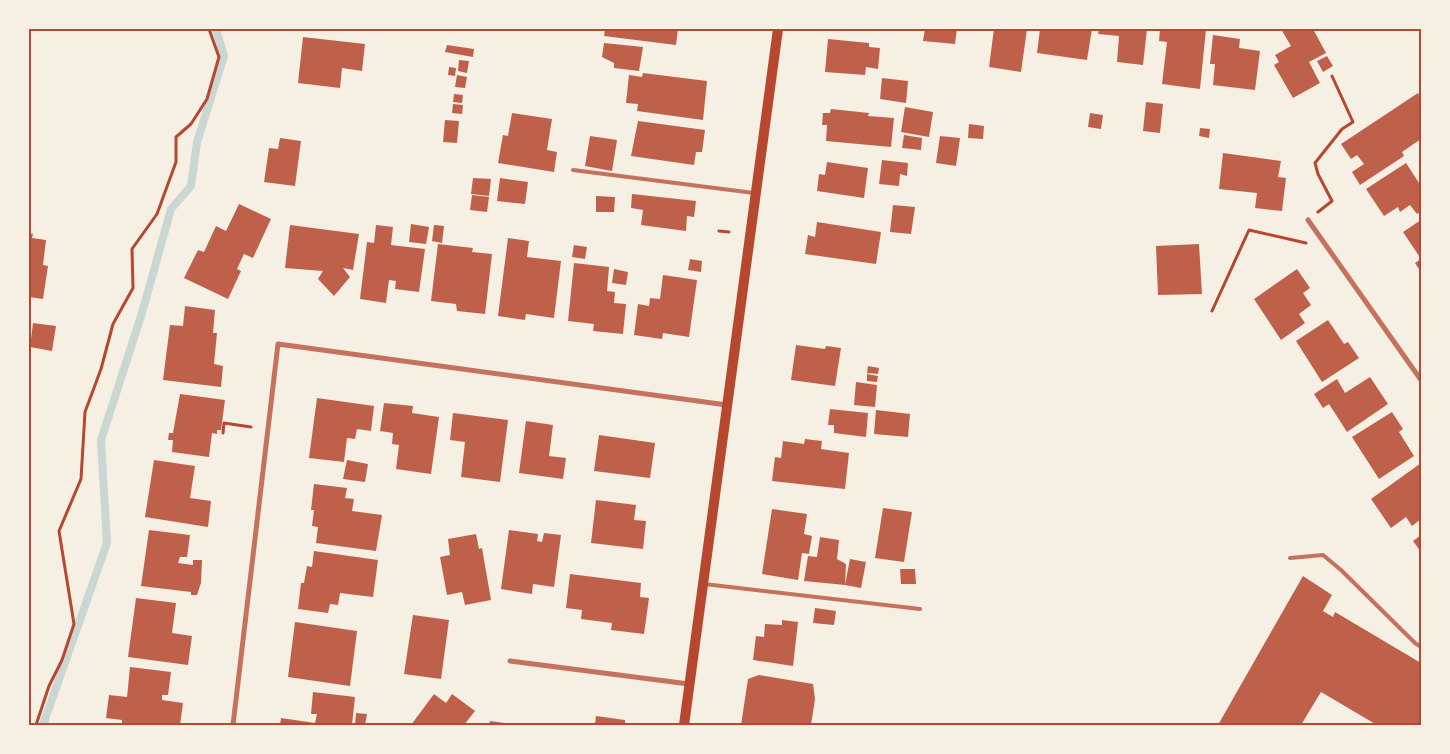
<svg xmlns="http://www.w3.org/2000/svg" width="1450" height="754" font-family="'Alegreya Sans',sans-serif">
	<rect width="100%" height="100%" fill="#f6efe4"/>
	<g fill="none" stroke-linecap="round" stroke-linejoin="round">
		<path stroke="#c9d6d2" stroke-width="8" d="M43,725L107,543L101,440L142,313L171,209L191,186L197,142L224,56L216,29"/>
	</g>
	<path fill="#bf614a" d="M605,29H678L676,45L604,36Z
		M925,29H957L955,44L923,41Z
		M994,29H1027L1021,72L989,67Z
		M1040,29H1092L1087,60L1037,53Z
		M1099,29H1147L1143,65L1117,62L1119,36L1098,34Z
		M1160,29H1206L1200,89L1162,84L1167,42L1159,41Z
		M1281,29H1313L1326,53L1309,62L1320,83L1293,98L1274,65L1279,62L1275,55L1291,46Z
		M1213,35L1240,39L1239,48L1260,51L1255,90L1213,85L1215,64H1210Z
		M303,37L365,44L362,71L342,68L340,88L298,83Z
		M828,39L869,43V47L880,48L878,69L866,67L865,75L825,72Z
		M604,43L643,47L639,71L614,68V63L602,57Z
		M447,45L474,49L473,57L445,52Z
		M1327,56L1333,66L1323,72L1317,61Z
		M459,60L469,61L467,73L458,71Z
		M449,67L456,68L455,76L448,75Z
		M643,73L707,81L703,120L637,111L638,104L626,103L629,75L642,77Z
		M457,75L467,77L465,88L455,87Z
		M882,78L908,81L906,103L880,99Z
		M1418,93L1421,97V139L1402,152L1404,156L1360,185L1352,172L1364,164L1357,155L1351,159L1341,144Z
		M454,94L463,95L462,103L453,102Z
		M1146,102L1163,104L1160,133L1143,131Z
		M453,104L463,105L462,114L452,113Z
		M905,107L933,112L929,137L901,132Z
		M831,109L869,113L868,116L894,118L891,147L826,141L827,125H822L823,113H830Z
		M512,113L552,119L547,150L557,152L554,172L498,163L503,135L508,136Z
		M1090,113L1103,115L1101,129L1088,127Z
		M445,120L459,121L457,143L443,142Z
		M638,121L705,130L702,152H696L694,165L631,156Z
		M969,124L984,126L983,139L968,138Z
		M1200,128L1210,129L1209,138L1199,136Z
		M904,135L922,138L921,150L902,148Z
		M590,136L617,140L612,171L585,166Z
		M940,136L960,138L956,166L936,163Z
		M280,138L301,141L295,186L264,182L269,148L278,149Z
		M1223,153L1281,161L1278,177L1286,178L1282,211L1255,208L1257,193L1219,189Z
		M882,160L908,163L907,176L900,174L899,186L879,184Z
		M827,162L868,168L864,198L817,191L819,174L825,175Z
		M1406,163L1421,186V211L1417,214L1410,205L1400,212L1398,207L1384,216L1366,189Z
		M473,178L491,179L489,196L471,194Z
		M500,178L528,182L525,204L497,201Z
		M632,194L696,201L694,217L687,216L686,231L641,225L643,210L631,208Z
		M472,195L489,197L487,212L470,210Z
		M596,196L615,197L614,212H596Z
		M239,204L271,219L253,258L244,254L237,269L241,271L228,299L184,278L198,250L204,252L216,226L226,231Z
		M893,205L915,207L911,234L890,232Z
		M1421,220V272L1415,263L1421,259L1403,232Z
		M817,222L881,232L876,264L805,254L808,235L815,237Z
		M411,224L429,227L426,244L409,242Z
		M290,225L359,234L353,270L343,268L350,277L334,296L318,279L323,271L285,268Z
		M376,225L393,227L391,245L425,249L419,292L395,289L396,281L389,280L386,303L360,299L367,242L374,243Z
		M434,225L444,226L442,243L432,241Z
		M29,233L33,234L32,238L46,240L43,265L48,266L43,299L29,297Z
		M508,238L529,241L527,257L561,261L554,318L526,314L525,320L498,316Z
		M438,244L473,248L472,252L492,254L485,314L457,311L456,304L431,301Z
		M1199,244L1202,294L1158,295L1156,246Z
		M574,245L587,247L585,259L572,257Z
		M690,259L702,261L701,272L688,270Z
		M574,263L609,267L607,291L615,292L614,303L626,304L623,334L593,331L594,324L568,321Z
		M614,269L628,272L626,285L612,283Z
		M1297,269L1310,288L1303,293L1311,305L1299,314L1305,323L1281,340L1254,299Z
		M663,275L697,280L689,337L663,333L662,339L634,335L638,304L649,306L650,298L660,299Z
		M185,306L215,310L213,333H217L214,364L223,366L221,387L163,380L170,325L183,326Z
		M1328,320L1344,344L1348,342L1359,358L1322,382L1296,341Z
		M33,323L56,326L52,351L30,347Z
		M796,345L825,349L826,346L841,348L835,386L791,380Z
		M868,366L879,368L878,374L867,373Z
		M867,374L878,376L877,382L867,381Z
		M1370,377L1388,404L1347,432L1329,404L1323,408L1314,394L1337,379L1345,393Z
		M856,382L877,385L875,407L854,405Z
		M180,394L225,400L221,430H217V434L212,433L209,457L172,452L173,440H168L169,433H173Z
		M317,398L374,406L371,431L357,429L355,439L347,438L344,462L309,458Z
		M384,403L413,406L412,413L439,417L431,474L396,469L399,445L392,444L393,433L380,431Z
		M830,409L868,413L866,437L834,433V425H828Z
		M876,410L910,414L908,437L874,434Z
		M1392,412L1403,429L1399,432L1414,456L1379,479L1352,437Z
		M453,413L508,420L500,482L461,477L465,442L450,440Z
		M526,421L553,425L549,456L566,458L563,479L519,473Z
		M599,435L655,443L650,478L594,471Z
		M805,439L822,441L821,449L849,453L845,489L772,481L775,457L781,458L783,441L804,444Z
		M154,460L195,466L190,498L211,501L208,527L145,517Z
		M347,460L368,464L365,482L343,479Z
		M1421,463V519L1412,526L1406,517L1391,528L1371,499Z
		M314,484L347,488L345,498L354,499L352,511L382,515L376,551L316,543L318,527L312,526L314,510H311Z
		M596,500L636,505L634,520L646,521L643,549L591,543Z
		M883,508L912,512L904,562L875,558Z
		M772,509L807,514L804,534L812,536L809,554L802,553L798,580L762,574Z
		M149,530L190,535L187,557H180L178,563L193,565V560H202L201,583L197,595H191V592L141,586Z
		M509,530L538,534L537,541L542,542L544,533L561,535L554,587L533,584L532,594L501,589Z
		M476,534L479,549L482,548L491,600L465,605L462,592L447,595L440,557L450,555L448,539Z
		M1421,535V552L1413,541Z
		M820,537L839,540L837,559L846,564L845,585L804,581L808,556L817,557Z
		M314,551L378,560L373,597L340,593L338,605L330,604L328,613L298,609L301,583H304L307,566L312,567Z
		M850,559L866,562L861,588L845,585Z
		M900,569H915L916,584H901Z
		M570,574L641,583L640,597L649,598L644,634L611,630L612,623L581,619L582,610L566,608Z
		M1303,576L1332,595L1323,611L1333,617L1335,612L1421,663V725H1377L1321,692L1301,725H1218Z
		M136,598L176,603L172,633L192,636L188,665L128,657Z
		M815,608L836,611L834,625L813,623Z
		M413,615L449,620L441,679L404,674Z
		M782,620L798,622L793,666L753,660L756,636L764,637L765,624L782,625Z
		M295,622L357,631L350,686L288,677Z
		M130,667L171,672L168,695H162V700L183,703L180,725H129L122,724V720L106,718L109,695L127,697Z
		M759,675L813,684L815,699L811,725H741L748,679Z
		M313,692L355,697L352,725H280L281,718L315,723L317,714H311Z
		M434,694L446,703L452,694L475,711L464,725H411Z
		M356,713L367,714L365,725H355Z
		M596,716L625,720V725H595Z
		M490,721L512,724V725H489Z"/>
	<g fill="none" stroke-linecap="round" stroke-linejoin="round">
		<path stroke="#b5482f" stroke-width="3" d="M1318,212L1332,201L1318,174L1315,163L1342,129L1353,122L1332,76
			M719,231L729,232
			M1212,311L1249,230L1306,243
			M223,433L224,423L251,427
			M36,725L49,686L62,660L74,624L59,531L81,479L85,412L101,369L113,324L133,288L132,249L157,214L176,162V137L191,124L207,99L219,57L209,29"/>
		<path stroke="#c5725c" stroke-width="4" d="M573,170L754,193
			M1290,558L1323,555L1341,570L1415,643L1421,647
			M704,584L920,609"/>
		<path stroke="#c5725c" stroke-width="5" d="M1308,220L1421,380
			M510,661L689,684
			M233,725L278,344L727,405"/>
		<path stroke="#b5482f" stroke-width="10" d="M684,725L778,29"/>
	</g>
	<rect width="1450" height="754" fill="none" stroke="#f6efe4" stroke-width="60"/>
	<rect x="30" y="30" width="1390" height="694" fill="none" stroke="#b5482f" stroke-width="2"/>
</svg>
